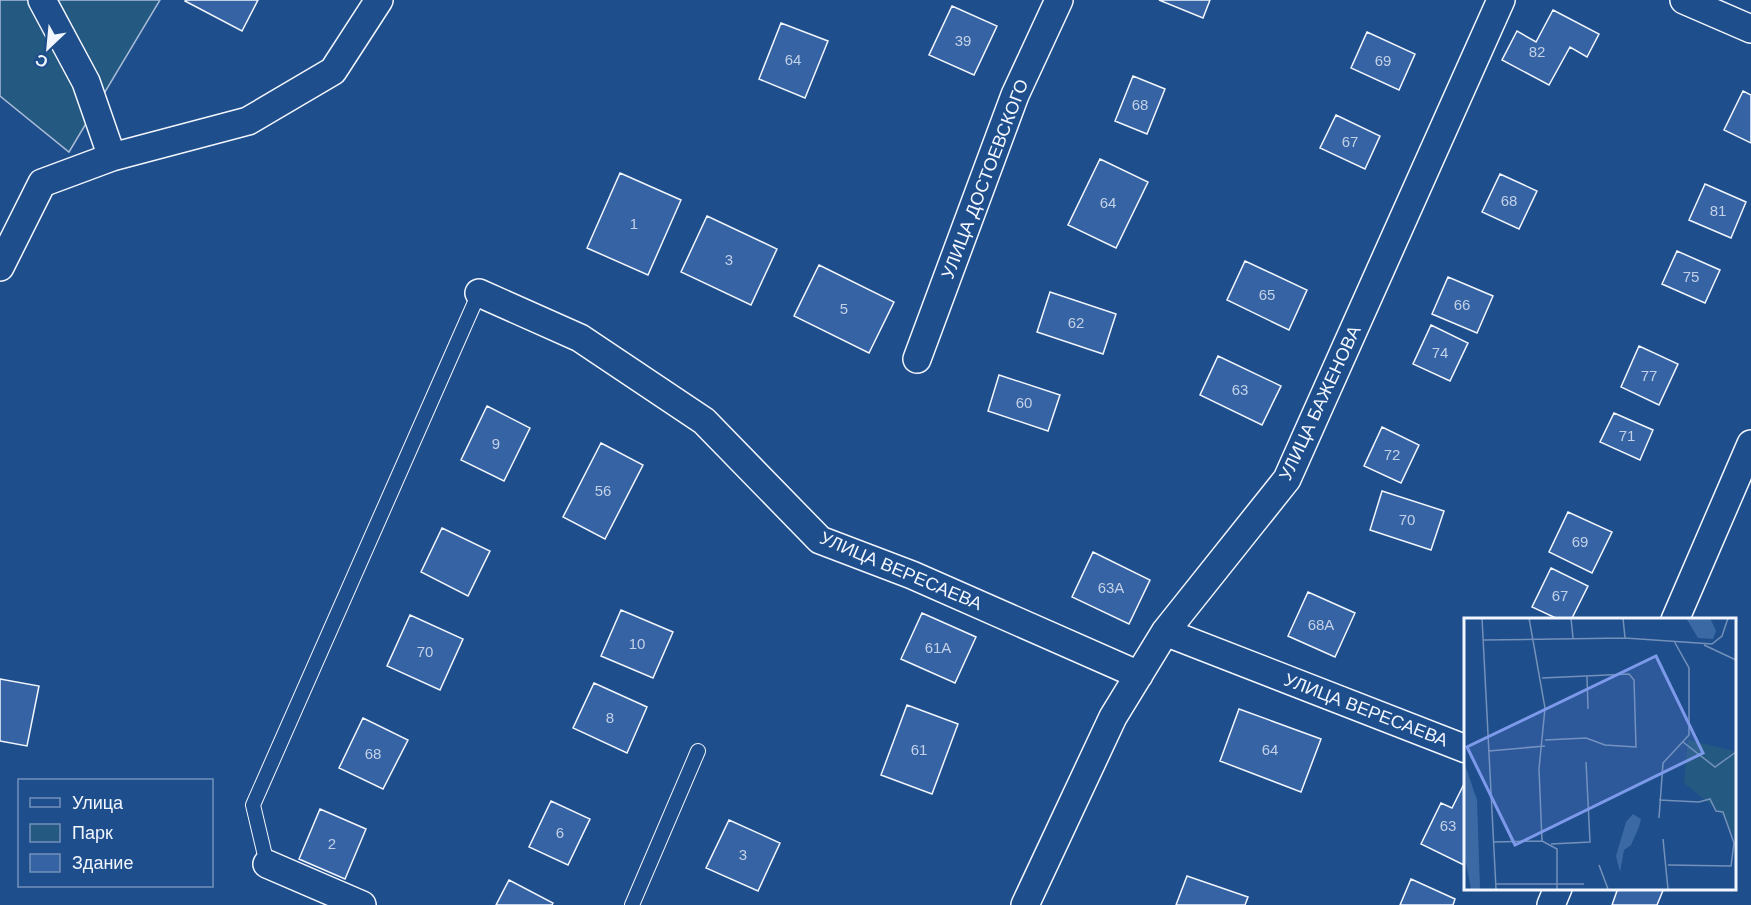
<svg xmlns="http://www.w3.org/2000/svg" width="1751" height="905" font-family="Arial,sans-serif">
	<rect width="100%" height="100%" fill="#1f4e8c"/>
	<path fill="#245a82" stroke="#a8bbd7" stroke-width="1.5" d="M0,0H160L69,152L0,96Z"/>
	<path fill="#3563a3" stroke="#f2f6ff" stroke-width="1.5" d="M186,0H258L242,31L185,1Z
		M1159,0H1210L1203,18Z
		M952,6L997,26L974,75L929,55Z
		M1553,10L1599,34L1587,57L1570,47L1549,85L1502,60L1517,31L1536,42Z
		M781,23L828,41L805,98L759,79Z
		M1367,32L1415,54L1399,90L1351,68Z
		M1133,76L1165,89L1147,134L1115,121Z
		M1743,91L1751,95V143L1724,130Z
		M1336,115L1380,136L1365,169L1320,148Z
		M1100,159L1148,182L1116,248L1068,225Z
		M620,173L681,200L648,275L587,248Z
		M1500,174L1537,191L1519,229L1482,212Z
		M1705,184L1746,202L1731,238L1689,220Z
		M707,216L777,249L751,305L681,272Z
		M1677,251L1720,270L1705,303L1662,284Z
		M1245,261L1307,290L1289,330L1227,300Z
		M819,265L894,302L869,353L794,316Z
		M1448,277L1493,296L1477,333L1432,314Z
		M1050,292L1116,314L1103,354L1037,332Z
		M1431,325L1468,343L1450,381L1413,364Z
		M1639,346L1678,364L1659,405L1621,387Z
		M1218,356L1281,386L1262,425L1200,395Z
		M999,375L1060,395L1048,431L988,411Z
		M487,406L530,428L504,481L461,460Z
		M1614,413L1653,430L1640,460L1600,442Z
		M1382,427L1419,445L1401,483L1364,466Z
		M601,443L643,465L605,539L563,517Z
		M1382,491L1444,511L1431,550L1370,530Z
		M1568,512L1612,532L1592,573L1549,552Z
		M442,528L490,551L468,596L421,572Z
		M1093,552L1150,580L1129,624L1072,597Z
		M1551,568L1588,586L1571,620H1560L1532,607Z
		M1308,592L1355,613L1335,657L1288,636Z
		M621,610L673,632L653,678L601,656Z
		M922,613L976,637L955,683L901,659Z
		M410,615L463,639L440,690L387,666Z
		M0,679L39,686L27,746L0,741Z
		M594,683L647,707L627,753L573,728Z
		M907,705L958,724L932,794L881,775Z
		M1239,709L1321,739L1301,792L1220,761Z
		M363,718L408,740L383,789L339,768Z
		M1464,784L1466,786V866L1421,844L1441,803L1452,808Z
		M551,801L590,819L568,865L529,847Z
		M320,809L366,829L345,879L299,859Z
		M729,820L780,843L758,891L706,868Z
		M1187,876L1248,897L1245,905H1176Z
		M1411,879L1455,899L1453,905H1400Z
		M509,880L553,903L552,905H496Z
		M1618,888H1664L1657,905H1612Z"/>
	<g fill="none" stroke-linecap="round" stroke-linejoin="round">
		<defs>
			<path id="service" d="M267,864L253,805L479,293
				M632,905L698,751"/>
			<path id="minor" d="M42,0L86,82L112,157
				M1684,0L1751,29
				M0,267L42,183L112,157L248,121L333,71L379,0
				M479,293L580,338L704,421L820,540L912,575L1139,675
				M917,359L1015,95L1059,0
				M1675,620L1751,444
				M1165,632L1466,749
				M267,864L362,905
				M1025,905L1113,717L1165,632L1287,479L1501,0
				M1551,905L1558,888"/>
		</defs>
		<use href="#service" stroke="#f2f6ff" stroke-width="16"/>
		<use href="#minor" stroke="#f2f6ff" stroke-width="30"/>
		<use href="#service" stroke="#1f4e8c" stroke-width="14"/>
		<use href="#minor" stroke="#1f4e8c" stroke-width="27"/>
	</g>
	<g text-anchor="middle" stroke-width="4.5" stroke-linejoin="round" paint-order="stroke">
		<g font-size="15" fill="#c3d1e8">
			<text x="963" y="46">39</text>
			<text x="1537" y="57">82</text>
			<text x="793" y="65">64</text>
			<text x="1383" y="66">69</text>
			<text x="1140" y="110">68</text>
			<text x="1350" y="147">67</text>
			<text x="1509" y="206">68</text>
			<text x="1108" y="208">64</text>
			<text x="1718" y="216">81</text>
			<text x="634" y="229">1</text>
			<text x="729" y="265">3</text>
			<text x="1691" y="282">75</text>
			<text x="1267" y="300">65</text>
			<text x="1462" y="310">66</text>
			<text x="844" y="314">5</text>
			<text x="1076" y="328">62</text>
			<text x="1440" y="358">74</text>
			<text x="1649" y="381">77</text>
			<text x="1240" y="395">63</text>
			<text x="1024" y="408">60</text>
			<text x="1627" y="441">71</text>
			<text x="496" y="449">9</text>
			<text x="1392" y="460">72</text>
			<text x="603" y="496">56</text>
			<text x="1407" y="525">70</text>
			<text x="1580" y="547">69</text>
			<text x="1111" y="593">63А</text>
			<text x="1560" y="601">67</text>
			<text x="1321" y="630">68А</text>
			<text x="637" y="649">10</text>
			<text x="938" y="653">61А</text>
			<text x="425" y="657">70</text>
			<text x="610" y="723">8</text>
			<text x="919" y="755">61</text>
			<text x="1270" y="755">64</text>
			<text x="373" y="759">68</text>
			<text x="1448" y="831">63</text>
			<text x="560" y="838">6</text>
			<text x="332" y="849">2</text>
			<text x="743" y="860">3</text>
		</g>
		<g font-size="18" fill="#f2f6ff" stroke="#1f4e8c">
			<text transform="translate(985 179) rotate(-69)" y="6">УЛИЦА ДОСТОЕВСКОГО</text>
			<text transform="translate(1320 403) rotate(-65)" y="6">УЛИЦА БАЖЕНОВА</text>
			<text transform="translate(901 571) rotate(23)" y="6">УЛИЦА ВЕРЕСАЕВА</text>
			<text transform="translate(1366 710) rotate(21)" y="6">УЛИЦА ВЕРЕСАЕВА</text>
		</g>
	</g>
	<g transform="translate(1464 618)">
		<rect width="272" height="272" fill="#1f4e8c"/>
		<path d="M224,122L271,133V220L257,195L220,165Z" fill="#245a82"/>
		<path d="M222,0H246L252,13L249,21L234,20ZM0,144L13,182L16,271H7L0,235ZM169,196L177,201L175,209L167,227L160,232L156,254L152,238L162,204Z" fill="#3b69a3"/>
		<path fill="none" stroke="#7391ba" stroke-width="1.5" d="M18,0L32,271M65,0L81,90L75,151L78,223L93,231V271M107,0L109,20M159,0L161,20M19,22L161,20L248,26L258,18L264,0M240,27L272,42M123,58L124,91M78,60L165,56L170,62L172,129L141,127L122,120L81,122M219,124L251,149L272,134M25,133L81,128M195,182L235,184L246,181L252,193L259,194L270,225L267,248L204,247M195,200L199,145L225,117V50L210,23M199,221L204,271M29,224L78,223M87,226L126,224L122,144M135,247L144,271M31,266H120"/>
		<path fill="#7d9aea" fill-opacity="0.15" stroke="#7d9aea" stroke-width="3" d="M192,38L239,135L51,227L3,129Z"/>
		<rect width="272" height="272" fill="none" stroke="#f2f6ff" stroke-width="3"/>
	</g>
	<rect x="18" y="779" width="195" height="108" fill="#1f4e8c" stroke="#7391ba" stroke-width="1.5"/>
	<rect x="30" y="798" width="30" height="9" fill="#1f4e8c" stroke="#7391ba" stroke-width="1.5"/>
	<text x="72" y="809" font-size="18" fill="#f2f6ff">Улица</text>
	<rect x="30" y="824" width="30" height="18" fill="#245a82" stroke="#7391ba" stroke-width="1.5"/>
	<text x="72" y="839" font-size="18" fill="#f2f6ff">Парк</text>
	<rect x="30" y="854" width="30" height="18" fill="#3563a3" stroke="#7391ba" stroke-width="1.5"/>
	<text x="72" y="869" font-size="18" fill="#f2f6ff">Здание</text>
	<g transform="translate(48 48) rotate(206)" stroke="#1f4e8c" stroke-width="4.5" paint-order="stroke">
	<path d="M0-4.5L10 22L0 15L-10 22Z" fill="#f2f6ff"/>
	<text y="-9" font-size="16" font-weight="bold" text-anchor="middle" fill="#f2f6ff">С</text>
	</g>
</svg>
